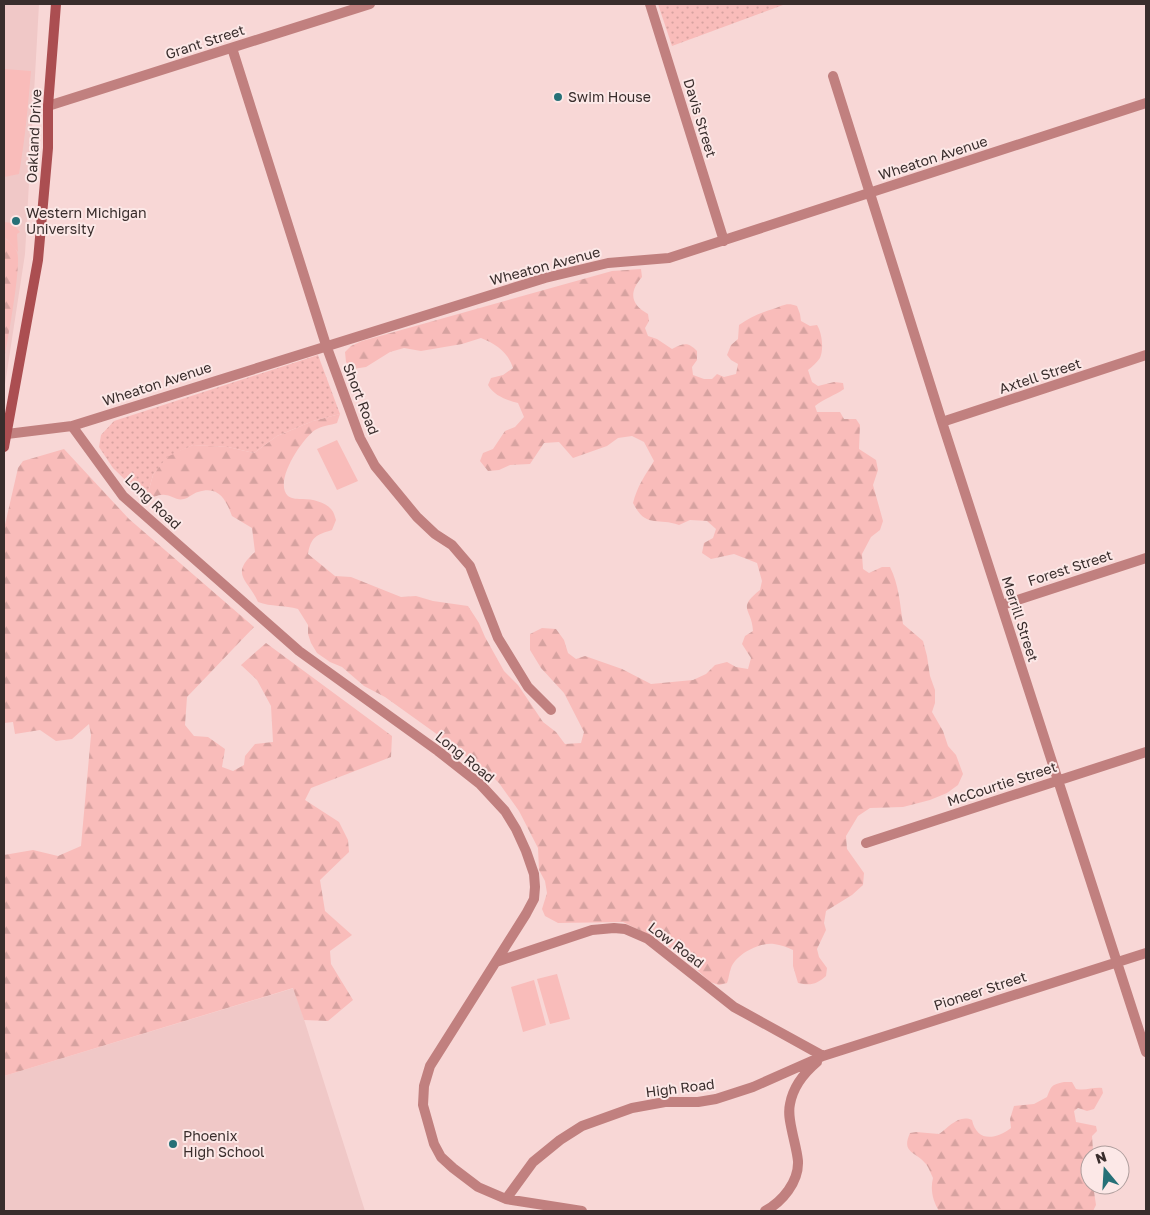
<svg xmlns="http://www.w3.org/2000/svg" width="1150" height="1215" font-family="'Golos Text',sans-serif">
	<defs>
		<pattern id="forest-firs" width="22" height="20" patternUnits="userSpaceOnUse" patternTransform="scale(1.25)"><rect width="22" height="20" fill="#f9bcba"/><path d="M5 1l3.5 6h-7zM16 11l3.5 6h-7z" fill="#d6a2a0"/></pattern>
		<pattern id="park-dots" width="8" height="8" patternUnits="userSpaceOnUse" patternTransform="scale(1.25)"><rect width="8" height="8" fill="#f9bcba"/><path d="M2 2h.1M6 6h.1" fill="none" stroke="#d6a2a0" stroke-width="1.8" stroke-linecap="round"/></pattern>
	</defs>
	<rect width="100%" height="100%" fill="#f8d7d6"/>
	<path fill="#f0c8c7" d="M4,4H39L25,254L4,391Z
		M294,988L365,1211H4V1076Z"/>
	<path fill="#f9bcba" d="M4,69L31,71C28,106 25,140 19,174L4,177Z
		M4,222L12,223L20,232L17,234L18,252L7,239L4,238Z
		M337,440L358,481L337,490L317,449Z
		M557,974L570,1019L550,1024L537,979Z
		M534,980L546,1025L523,1032L511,987Z"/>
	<path fill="url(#forest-firs)" d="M4,238C8,240 15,247 17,252C22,263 7,344 4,360Z
		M641,269L642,277C629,292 630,304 648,314L649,321L645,328L648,336L657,339L672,349C683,344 687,341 697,351V360L692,367L693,375L704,379H712L717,374L724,377L736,374L738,364L731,360L727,355L731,345L738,339L739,325C750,317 760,313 773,309C783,306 786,302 797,306L800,314L801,321L810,326L817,325C822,333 824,349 820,358C817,362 812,367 808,370L812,382L818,386L834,382L843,383L844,389C834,396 825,398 815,406L817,412H840L844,419H856L860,425L859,449L876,460L878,470L873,485L883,521L880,530L871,537L862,554L863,569L869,573L882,567H890C899,585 900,604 903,624L923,641L927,656L930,676L935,690V703L932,712L943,731L948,746L956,755L963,774L958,785L947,793L930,800L903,807L870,808L858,816L846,836L847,849L864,873L863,885L852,895L826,911L824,923L826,930L817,949L819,957L827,968L826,976C817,984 811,986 798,983L793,966V950C787,947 781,945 774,944C760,942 736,954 731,968C729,973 729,978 727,983L719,985L710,982L690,963L659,940L623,922L558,923L545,916L542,909L547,893L545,881L539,870L538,848L519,811L499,783L487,771L470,760L459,750L385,697L364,686L342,667L330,662L317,653L311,643L308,634V625L298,609C285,605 271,607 258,602C248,579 229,575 255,552L252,528L232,516C226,500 219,485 198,492C193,493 189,498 184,499C176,501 172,495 165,495C159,494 152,498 146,500L153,475L167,456L193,445L228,447L254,453L277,436L313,421L340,414L337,423C331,425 321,426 315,430C302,439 273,482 288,496C292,499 298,499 303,499C312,499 325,502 331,509C334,512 335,517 336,520L332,530C316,535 311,537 308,554L335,576L351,577L401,597L416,596L433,601L468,606L479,623L485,637L504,671L518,685L543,722L556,732L565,744L581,743L584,732L564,693L541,668L530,650V634L542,628L556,629L564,640L568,653L576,659L585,656L622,669L651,684L693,680L706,674L715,665L727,662L736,667L748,669L751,658L742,644L745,636L753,631C752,608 736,609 760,590L762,581L757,563L734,554L711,559L702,553L704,543L713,538L716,529L707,521L690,520L679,525C657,517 646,529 633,503C637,487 645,475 654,461L644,442L632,436L618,438L607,446L573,458L559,442L544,443L530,464L510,465L499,470L488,471L480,461L483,453L493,449L505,431L515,427L524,417L518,403C507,400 494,396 488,385L491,378L503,375L513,368C508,352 496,344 481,338L462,344L421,351L404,348L390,352L366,367L353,369L346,362L345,352L351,346L362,341L612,271Z
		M64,449L129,519L254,627L187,697L185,725L194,736L208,737L225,749L222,767L233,771L244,765L245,756L255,744L273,742L271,706L257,680L241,665L266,643L392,736L391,757L311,788L305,800L339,822L348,840L349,852L320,880L325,911L352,935L330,951L331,964L353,1000L328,1021L304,1020L293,988L4,1076V855L33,850L58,856L81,846L91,735L89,724L72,739L56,741L40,730L15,734L13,722L4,723V529L18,468L23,461Z
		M1064,1082H1072L1076,1089C1086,1091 1093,1087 1102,1088L1103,1093L1094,1109L1087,1111L1078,1108L1074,1111L1076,1122L1096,1126L1097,1131L1092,1136L1093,1150L1110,1151L1111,1155H1090V1185H1093L1096,1205L1093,1211H939C933,1201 930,1190 933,1178C931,1174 929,1168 926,1164C915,1151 901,1153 910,1133L916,1132L939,1134C949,1127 959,1114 972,1120C977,1142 995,1140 1011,1128L1010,1119L1014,1106L1034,1104L1047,1097C1052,1085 1051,1085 1064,1082Z"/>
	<path fill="url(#park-dots)" d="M658,4H783V5L672,46Z
		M318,355L340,414L313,421L277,436L254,453L228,447L193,445L167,457L153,475L146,500L113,468L99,447L101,435L114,421Z"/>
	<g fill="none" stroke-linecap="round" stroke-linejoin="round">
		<path stroke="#c1807f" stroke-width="10" d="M650,4L724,241
			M232,48L326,345L360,438L375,466L417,517L435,534L452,545L470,566L498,638L528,687L551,710
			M833,76L942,422L1146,1052
			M48,106L370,4
			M942,422L1146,355
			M72,426L123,496L299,651L438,751L480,784L505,811L516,829L526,851L534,874L535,887L534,899L526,914L430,1066L424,1086L423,1105L434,1144L441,1157L453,1168L478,1187L506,1199L582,1211
			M4,433L7,434L72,426L545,278L608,263L669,258L1146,103
			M1002,605L1146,558
			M866,843L1146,752
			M496,962L592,930L614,928L625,929L648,939L734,1007L823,1056
			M506,1199L533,1162L560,1140L582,1126L632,1108L665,1102H698L716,1099L753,1087L823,1056L1146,953
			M765,1211C782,1202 799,1182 798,1161C797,1151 794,1141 792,1131C790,1122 788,1113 790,1104C793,1087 804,1073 817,1062"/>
		<path stroke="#ab4e51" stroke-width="10" d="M4,447L38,260L48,148V106L56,4"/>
	</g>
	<g fill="#267077" stroke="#fce8e7" stroke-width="2">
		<circle cx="558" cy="97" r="5"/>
		<circle cx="16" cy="221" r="5"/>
		<circle cx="173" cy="1144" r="5"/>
	</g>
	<g text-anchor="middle" stroke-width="4" stroke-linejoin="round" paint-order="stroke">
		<g font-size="14" fill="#392d2c" stroke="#fce8e7">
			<text transform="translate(205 42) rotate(-18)" y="5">Grant Street</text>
			<text transform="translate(700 118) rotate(73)" y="5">Davis Street</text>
			<text transform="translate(34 136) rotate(-87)" y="5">Oakland Drive</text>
			<text transform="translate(933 158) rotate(-18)" y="5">Wheaton Avenue</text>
			<text transform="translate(545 266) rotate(-15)" y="5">Wheaton Avenue</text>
			<text transform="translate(1040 376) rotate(-18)" y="5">Axtell Street</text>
			<text transform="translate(157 384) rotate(-18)" y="5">Wheaton Avenue</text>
			<text transform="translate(361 399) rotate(69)" y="5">Short Road</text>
			<text transform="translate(153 502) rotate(44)" y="5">Long Road</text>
			<text transform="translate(1070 568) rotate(-18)" y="5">Forest Street</text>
			<text transform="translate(1020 619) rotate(72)" y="5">Merrill Street</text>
			<text transform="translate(465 757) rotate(39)" y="5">Long Road</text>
			<text transform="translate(1002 784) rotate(-18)" y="5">McCourtie Street</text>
			<text transform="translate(676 945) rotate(37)" y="5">Low Road</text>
			<text transform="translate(980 991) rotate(-18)" y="5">Pioneer Street</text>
			<text transform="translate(680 1088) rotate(-7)" y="5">High Road</text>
		</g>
		<g font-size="14" fill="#392d2c" stroke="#fce8e7" text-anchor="start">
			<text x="568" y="102">Swim House</text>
			<text x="26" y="218">Western Michigan<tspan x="26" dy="16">University</tspan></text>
			<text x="183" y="1141">Phoenix<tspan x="183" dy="16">High School</tspan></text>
		</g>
	</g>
	<rect width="1150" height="1215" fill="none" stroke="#392d2c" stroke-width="10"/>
	<g transform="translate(1105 1170) rotate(342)"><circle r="24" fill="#fce8e7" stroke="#ae9d9c"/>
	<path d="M0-4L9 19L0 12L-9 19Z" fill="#267077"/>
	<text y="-8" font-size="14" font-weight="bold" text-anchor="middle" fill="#392d2c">N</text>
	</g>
</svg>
